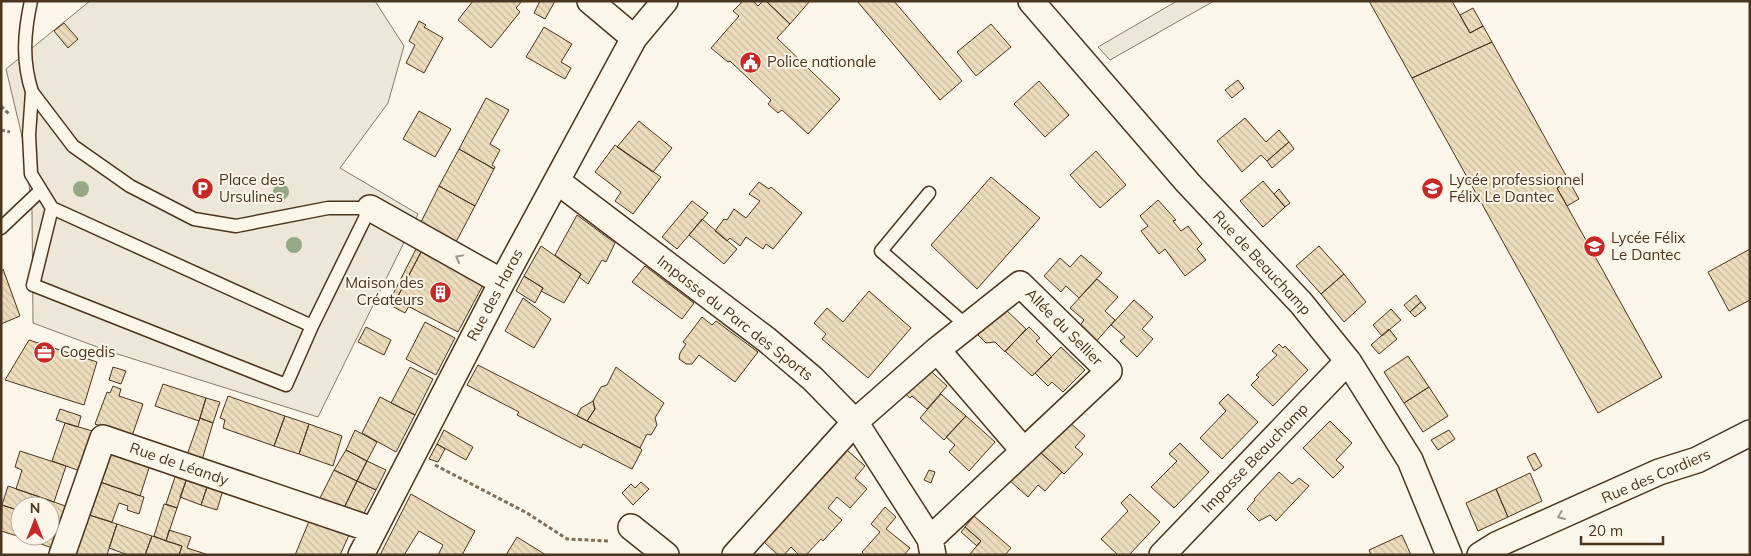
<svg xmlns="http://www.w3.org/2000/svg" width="1751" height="556" font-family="Mulish,sans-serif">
	<defs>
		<pattern id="building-back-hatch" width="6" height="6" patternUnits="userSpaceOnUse" patternTransform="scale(1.25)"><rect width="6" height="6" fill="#ecdcbc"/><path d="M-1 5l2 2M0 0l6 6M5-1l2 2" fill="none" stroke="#ccbda1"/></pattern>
	</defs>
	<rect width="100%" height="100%" fill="#fbf6e9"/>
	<path fill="#ede7d9" stroke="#887966" d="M90,1H375L404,46L388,103L340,168L418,214L318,417L108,351L33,323L32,211L25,149L6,69Z
		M1177,1H1214L1110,60L1098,47Z"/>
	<path fill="url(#building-back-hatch)" stroke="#4a3520" d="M473,1H522L516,8L520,12L491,48L458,20Z
		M540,1H555L545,19L534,13Z
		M743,1H753L758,6L763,1H766L790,24L777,38L840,99L808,134L782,110L778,113L768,104L771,100L730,61L728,62L711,48L739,16L733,11Z
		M766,1H810L790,24Z
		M857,1H894L962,81L940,100Z
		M1369,1H1452L1470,33L1483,26L1492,42L1412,78Z
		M1473,8L1483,26L1470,33L1460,15Z
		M419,21L426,25L424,27L443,38L424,73L406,63L415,45L409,41Z
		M64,23L78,39L68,48L54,31Z
		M991,24L1011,47L976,76L957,52Z
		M544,27L572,44L561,62L571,68L565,79L526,57Z
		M1492,42L1569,181L1557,188L1662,377L1598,413L1412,78Z
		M1238,80L1244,88L1232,98L1225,90Z
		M1039,81L1069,115L1045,137L1014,104Z
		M486,98L509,110L490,144L500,150L492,165L495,167L494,169L459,149Z
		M419,111L451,129L435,157L403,139Z
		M1245,118L1266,142L1279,130L1289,142L1267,161L1261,155L1242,172L1217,141Z
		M639,121L672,148L653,172L617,147Z
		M1289,142L1294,149L1272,168L1267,161Z
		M615,145L661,177L633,214L615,201L621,192L595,172Z
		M459,149L494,169L475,206L439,186Z
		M1096,151L1126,185L1100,208L1070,175Z
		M991,177L1040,218L977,289L931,245Z
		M1263,181L1285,207L1263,227L1240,201Z
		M1569,181L1579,199L1567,206L1557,188Z
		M759,182L769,189L771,187L802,213L773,249L766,244L763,249L746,237L740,246L730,238L727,241L715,231L724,219L727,220L734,209L746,218L760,201L749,194Z
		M439,186L475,206L456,242L421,222Z
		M1279,189L1290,203L1285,207L1274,194Z
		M1158,200L1176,220L1173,221L1181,231L1188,226L1202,244L1197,249L1206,260L1185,276L1165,249L1159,254L1141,231L1148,226L1140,216Z
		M692,201L708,213L677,249L662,237Z
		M577,215L615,243L606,262L602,260L588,284L579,277L581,274L555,255Z
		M702,219L737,249L724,264L689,235Z
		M541,246L581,274L564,303L541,291L543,288L524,276Z
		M1319,246L1344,274L1321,294L1296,266Z
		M416,249L421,252L396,300L409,306L405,313L388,304Z
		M1750,249V300L1729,311L1708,272Z
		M421,252L483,285L458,332L396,300Z
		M1081,255L1102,273L1079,298L1066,286L1061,292L1044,276L1060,258L1070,267Z
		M645,266L694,303L682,319L632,282Z
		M3,269L20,316L1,324V272Z
		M1344,274L1366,302L1344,322L1321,294Z
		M524,276L543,288L535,303L516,291Z
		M1097,279L1118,297L1105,311L1115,320L1095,343L1078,328L1084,320L1070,308Z
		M869,291L911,328L868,378L822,339L826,334L814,323L827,308L843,322Z
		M1416,295L1421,302L1410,312L1404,305Z
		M523,298L551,319L534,348L505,331Z
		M1134,300L1153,317L1142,329L1153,339L1137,357L1120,341L1125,337L1111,325Z
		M1421,302L1426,308L1415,317L1410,312Z
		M1003,307L1026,329L1005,352L995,342L986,343L977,334Z
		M1391,309L1401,320L1382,336L1373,325Z
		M702,317L712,325L716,321L758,352L735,382L699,355L692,364H686L679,359L680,353L686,344L683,342Z
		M425,322L455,338L436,375L406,359Z
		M366,327L391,340L384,355L358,342Z
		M1029,327L1040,338L1036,341L1052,357L1032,376L1005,351Z
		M1389,329L1397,339L1379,354L1371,345Z
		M29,340L97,362L84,405L5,380Z
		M1279,344L1283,348L1285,346L1308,370L1273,406L1251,385L1259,377L1256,375L1277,355L1272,351Z
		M1061,347L1085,370L1063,392L1052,382L1048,386L1035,373Z
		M1408,356L1429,387L1404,403L1384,372Z
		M923,364L947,386L927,409L912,396L910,398L900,389Z
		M478,365L640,448L642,450L632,469L583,444L581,448L517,415L519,412L467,385Z
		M113,367L126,371L121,384L109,380Z
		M410,367L433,379L415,415L391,403Z
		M616,367L664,403L655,418L657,425L651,435L647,434L640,448L587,421L595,409L593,401L601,387L607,385Z
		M163,384L206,398L199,421L155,406Z
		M113,386L121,389L119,396L143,404L132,436L95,424L107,392L110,393Z
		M1429,387L1448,416L1423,432L1404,403Z
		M941,394L966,416L944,440L920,418Z
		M1228,394L1258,422L1222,459L1200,438L1226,411L1219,403Z
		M228,396L285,416L274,446L223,428L225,420L220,418Z
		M380,397L415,415L396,452L362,433Z
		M206,398L220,402L213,423L200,418Z
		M593,401L595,409L587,421L577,416L581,408Z
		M60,409L81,416L78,427L56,420Z
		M285,416L309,424L299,454L274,446Z
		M966,416L995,442L969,471L949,452L955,445L946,437Z
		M200,418L213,423L202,460L187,455Z
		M1067,420L1085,436L1075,447L1083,454L1064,474L1039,451Z
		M1330,421L1352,443L1336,460L1344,467L1333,478L1303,448Z
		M65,423L96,432L83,472L52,461Z
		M309,424L342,436L333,466L299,454Z
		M355,430L377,442L367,461L346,450Z
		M444,430L473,447L466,460L437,444Z
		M1449,430L1455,439L1438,450L1431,440Z
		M1180,443L1209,472L1174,508L1151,487L1177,461L1169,454Z
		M437,444L445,449L438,462L429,459Z
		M346,450L367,461L357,481L334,470Z
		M847,450L865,466L855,478L867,489L850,508L837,497L828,508L842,520L823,541L821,539L806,555H799L791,547L784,555H778L764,542Z
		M20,451L66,466L54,502L16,489L22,470L15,467Z
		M1039,451L1062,472L1045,491L1038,485L1028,497L1009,480Z
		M111,452L150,465L140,496L100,482Z
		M1535,453L1542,466L1534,471L1527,457Z
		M367,461L386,470L376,490L357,481Z
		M334,470L357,481L344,508L319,500Z
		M929,470L935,472L931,483L924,480Z
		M1279,472L1292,484L1299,478L1309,486L1276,521L1270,515L1259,521L1247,509L1255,500L1254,499Z
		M1530,473L1542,501L1508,517L1496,489Z
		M176,474L187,478L177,508L166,504Z
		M187,478L208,484L201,505L180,497Z
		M357,481L376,490L363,515L344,508Z
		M100,482L144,497L139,514L127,510L128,506L119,503L112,522L89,515Z
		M641,482L649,489L633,505L622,493L631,484L635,488Z
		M208,484L223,490L217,510L201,505Z
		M8,486L40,497L36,506H20V511L2,505Z
		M1496,489L1508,517L1478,531L1466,503Z
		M411,494L475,531L462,555H438L443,545L419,531L404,555H380Z
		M1130,494L1160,522L1129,555H1118L1101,539L1128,511L1121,503Z
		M40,497L71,508L58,550L27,539L28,536H50V506H36Z
		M164,504L177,508L166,541L154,536Z
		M2,505L20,511V536H28L27,539L1,531Z
		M885,507L896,517L886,529L910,548L904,555H865L862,552L880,532L871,524Z
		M89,515L117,524L107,555H76Z
		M974,516L1011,548L1005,555H969L981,541L965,527Z
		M310,519L350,533L340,555H295Z
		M117,524L152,536L145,555H128L109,548Z
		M965,527L981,541L977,546L961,532Z
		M169,530L191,537L187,548L209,555H179L182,546L166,541Z
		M1402,535L1411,555H1371L1369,550Z
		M152,536L182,546L179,555H145Z
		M517,537L546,555H506Z"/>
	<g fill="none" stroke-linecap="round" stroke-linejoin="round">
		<defs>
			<path id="lane" d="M31,1C24,33 22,61 32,92
				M32,92L73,146L130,186L194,219L236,226L328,208H370L312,326L52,208L31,174L29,135Z
				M929,193L881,251L967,326
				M52,208L33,285L286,385L312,326
				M1,228L41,190"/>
			<path id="street" d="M590,1L634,38
				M1031,1L1188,183L1301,303L1348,361L1410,460L1449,555
				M557,181L767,340L813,379L855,422L930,539L933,555
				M370,208L502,282
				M937,350L1024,451
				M631,527L666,555
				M62,555L103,438L373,530
				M361,555L502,282L634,38L665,1
				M735,555L855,422L937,350L1020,284L1109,371L930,539
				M1162,555L1348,361
				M1480,555L1496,545L1659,472L1697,460L1750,433"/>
		</defs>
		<use href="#lane" stroke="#4a3520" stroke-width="15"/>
		<use href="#street" stroke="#4a3520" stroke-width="28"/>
		<path stroke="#7f6f5c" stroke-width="3" stroke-dasharray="4 2.5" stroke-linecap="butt" d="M1,106L10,115
			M1,130L10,132
			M435,465L527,513L567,539L609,541"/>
		<use href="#lane" stroke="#fbf6e9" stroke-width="12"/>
		<use href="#street" stroke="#fbf6e9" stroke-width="25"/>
	</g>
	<g fill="#96a887">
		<circle cx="81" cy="189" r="8"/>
		<circle cx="281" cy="192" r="8"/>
		<circle cx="294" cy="245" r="8"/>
	</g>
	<defs><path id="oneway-chevron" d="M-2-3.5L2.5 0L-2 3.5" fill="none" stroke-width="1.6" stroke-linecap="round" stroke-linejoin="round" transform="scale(1.25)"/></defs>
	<g stroke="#a29684">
		<use href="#oneway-chevron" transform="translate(459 258) rotate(-151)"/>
		<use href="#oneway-chevron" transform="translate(1561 516) rotate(157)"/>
	</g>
	<defs>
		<symbol id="civic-disc" viewBox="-11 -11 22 22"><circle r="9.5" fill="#c62828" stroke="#fbf6e9"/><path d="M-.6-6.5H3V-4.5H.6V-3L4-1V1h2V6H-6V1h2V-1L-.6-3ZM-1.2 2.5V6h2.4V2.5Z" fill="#fff"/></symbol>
		<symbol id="parking-disc" viewBox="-11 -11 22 22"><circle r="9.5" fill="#c62828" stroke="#fbf6e9"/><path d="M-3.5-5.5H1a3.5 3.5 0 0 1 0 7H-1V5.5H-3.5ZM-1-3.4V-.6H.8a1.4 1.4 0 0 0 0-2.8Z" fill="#fff"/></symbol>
		<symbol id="school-disc" viewBox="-11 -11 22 22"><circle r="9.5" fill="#c62828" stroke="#fbf6e9"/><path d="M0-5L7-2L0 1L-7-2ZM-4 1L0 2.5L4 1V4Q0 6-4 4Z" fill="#fff"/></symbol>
		<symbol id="building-disc" viewBox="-11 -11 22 22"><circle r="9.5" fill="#c62828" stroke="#fbf6e9"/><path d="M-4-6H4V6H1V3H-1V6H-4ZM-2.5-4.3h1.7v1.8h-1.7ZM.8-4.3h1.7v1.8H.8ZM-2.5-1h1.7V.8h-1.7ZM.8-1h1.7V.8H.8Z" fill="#fff"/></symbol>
		<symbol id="office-disc" viewBox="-11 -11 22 22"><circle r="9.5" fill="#c62828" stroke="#fbf6e9"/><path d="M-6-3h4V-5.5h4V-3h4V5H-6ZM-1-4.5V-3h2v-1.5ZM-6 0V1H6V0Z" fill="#fff"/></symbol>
	</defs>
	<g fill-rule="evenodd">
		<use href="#civic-disc" x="738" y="50" width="25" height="25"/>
		<use href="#parking-disc" x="190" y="176" width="25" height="25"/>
		<use href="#school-disc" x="1420" y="176" width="25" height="25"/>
		<use href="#school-disc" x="1582" y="234" width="25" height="25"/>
		<use href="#building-disc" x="428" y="280" width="25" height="25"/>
		<use href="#office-disc" x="32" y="340" width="25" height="25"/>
	</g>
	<g text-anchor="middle" stroke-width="4" stroke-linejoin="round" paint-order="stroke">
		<g font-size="15" fill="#4a3520" stroke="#fbf6e9" text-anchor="start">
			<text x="767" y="67">Police nationale</text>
			<text x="219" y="185">Place des<tspan x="219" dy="17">Ursulines</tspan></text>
			<text x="1449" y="185">Lycée professionnel<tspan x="1449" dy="17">Félix Le Dantec</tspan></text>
			<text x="1611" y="243">Lycée Félix<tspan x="1611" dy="17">Le Dantec</tspan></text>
			<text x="424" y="288" text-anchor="end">Maison des<tspan x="424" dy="17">Créateurs</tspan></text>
			<text x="60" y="357">Cogedis</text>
		</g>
		<g font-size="15" fill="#4a3520" stroke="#fbf6e9">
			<text transform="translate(1262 263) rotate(47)" y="5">Rue de Beauchamp</text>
			<text transform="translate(495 295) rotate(-62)" y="5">Rue des Haras</text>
			<text transform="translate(735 318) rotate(38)" y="5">Impasse du Parc des Sports</text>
			<text transform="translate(1064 327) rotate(45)" y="5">Allée du Sellier</text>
			<text transform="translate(1255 458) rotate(-46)" y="5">Impasse Beauchamp</text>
			<text transform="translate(179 464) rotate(19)" y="5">Rue de Léandy</text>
			<text transform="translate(1656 476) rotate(-23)" y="5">Rue des Cordiers</text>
		</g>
	</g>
	<rect width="1751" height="556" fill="none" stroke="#4a3520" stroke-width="5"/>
	<g transform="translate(35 521)"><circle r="24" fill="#fbf6e9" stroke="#b4a999"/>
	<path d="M0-4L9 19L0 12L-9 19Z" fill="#c62828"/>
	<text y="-8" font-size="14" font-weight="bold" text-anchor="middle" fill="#4a3520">N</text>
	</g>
	<path d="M1581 536v8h82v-8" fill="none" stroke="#4a3520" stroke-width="2.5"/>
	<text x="1588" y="536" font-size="15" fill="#4a3520" stroke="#fbf6e9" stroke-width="4" paint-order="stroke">20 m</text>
</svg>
